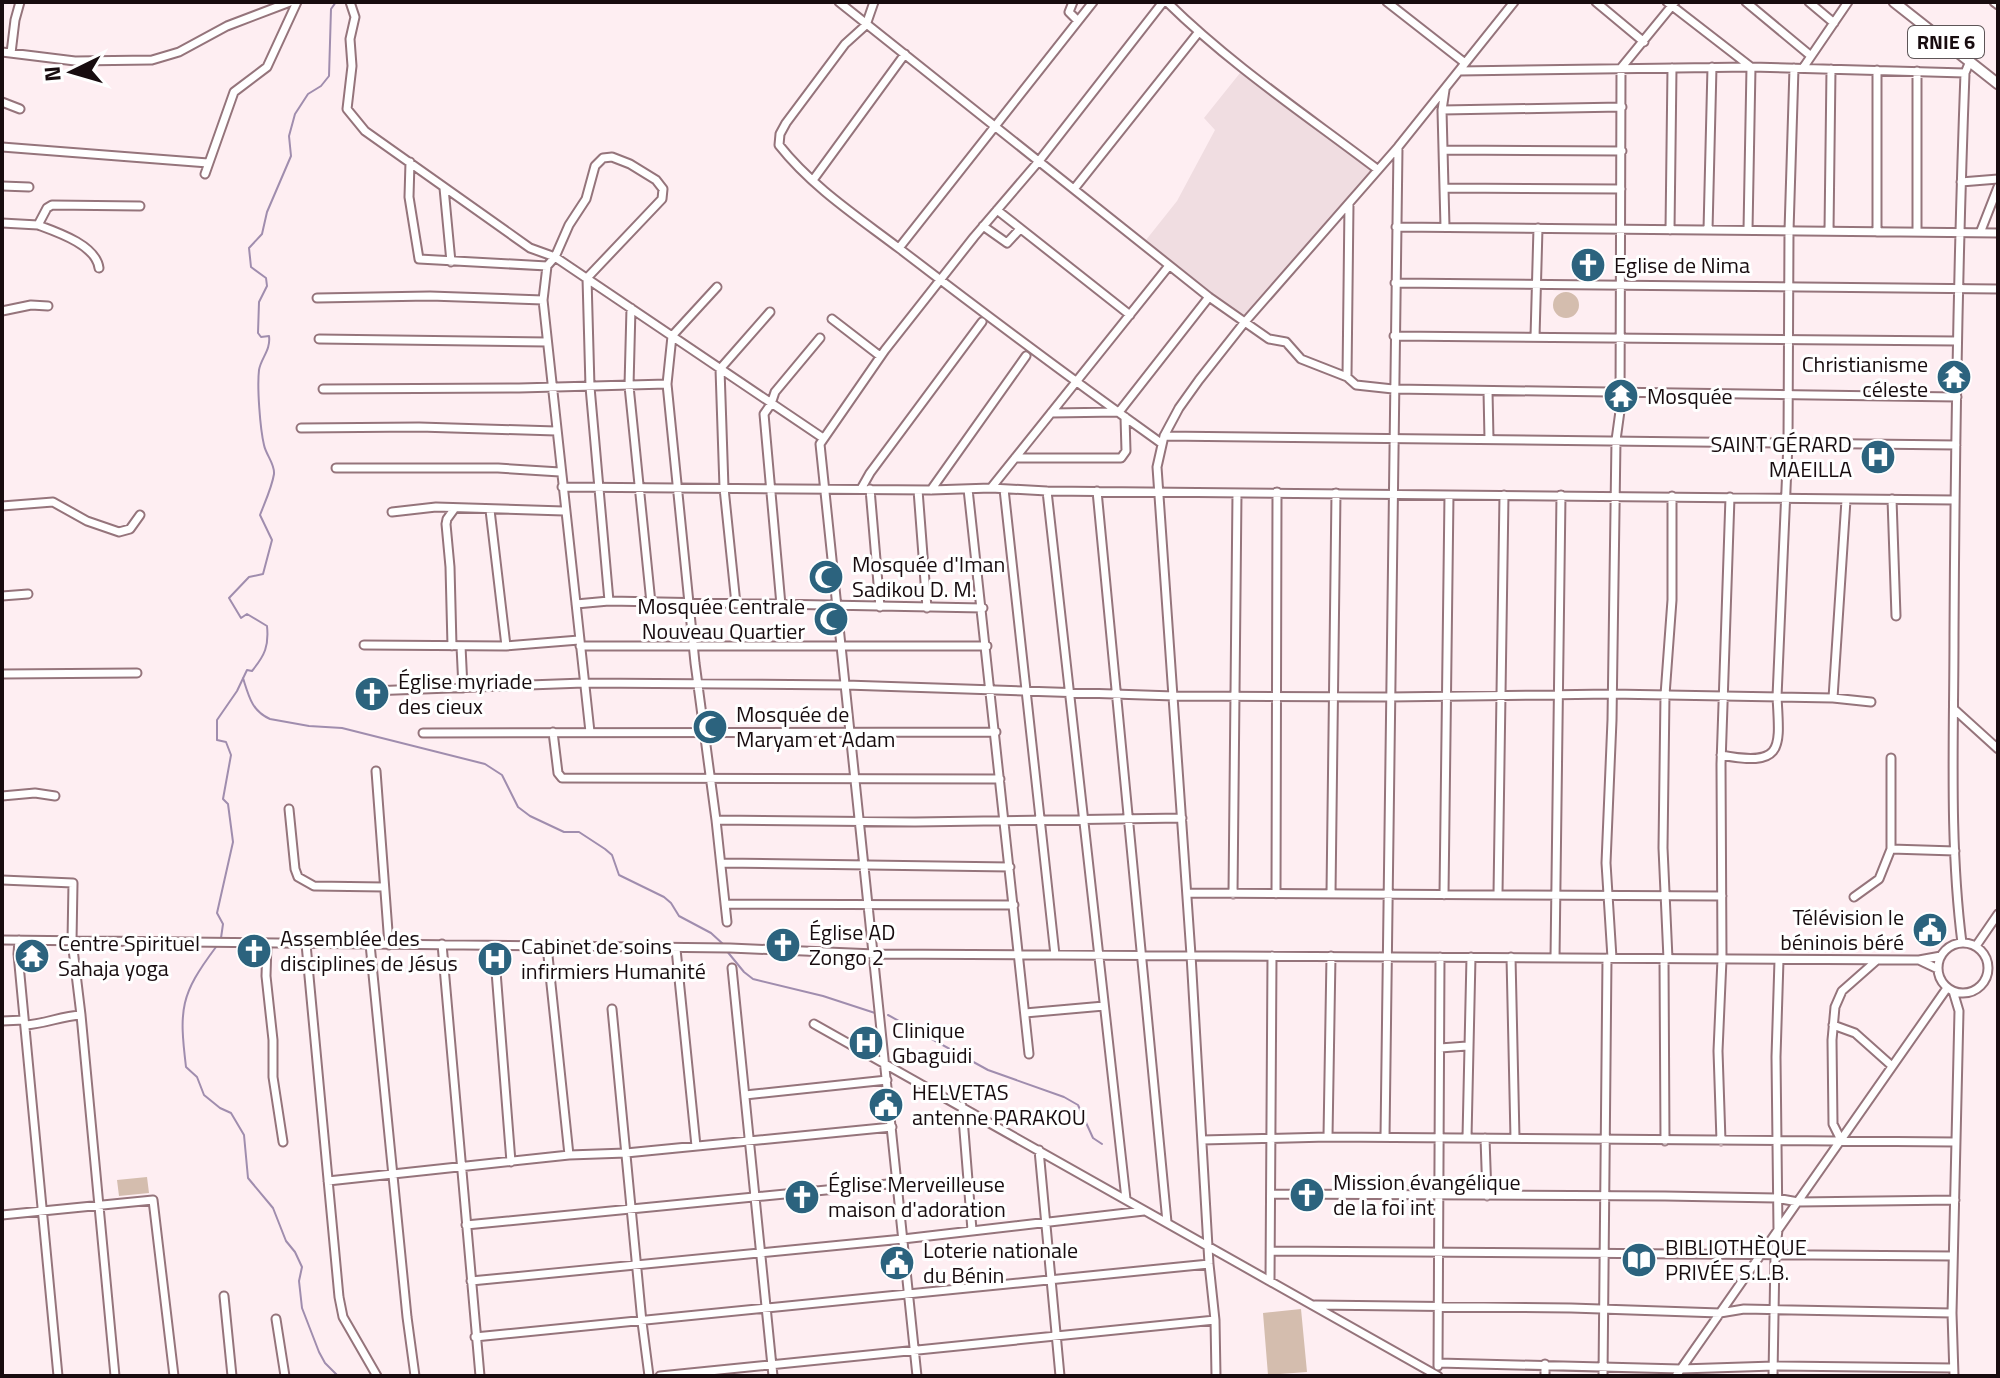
<svg xmlns="http://www.w3.org/2000/svg" width="2000" height="1378" font-family="'Titillium Web',sans-serif">
	<rect width="100%" height="100%" fill="#feeef2"/>
	<path fill="#f0dde1" d="M1244,68L1378,163L1244,318L1146,240L1177,201L1215,130L1204,118Z"/>
	<path fill="#d4bdae" d="M1553 305a13 13 0 1 1 26 0a13 13 0 1 1-26 0Z
		M147,1177L149,1193L119,1196L117,1180Z
		M1301,1309L1307,1372L1268,1375L1263,1313Z"/>
	<g fill="none" stroke-linecap="round" stroke-linejoin="round">
		<path stroke="#a08dae" stroke-width="2" d="M243,678C249,697 252,711 270,719L309,726L342,728L485,764L502,775L518,807L530,816L564,832H579L605,849L612,855L619,875L664,897L671,903L679,916L711,933L723,944
			M221,938L223,924L217,913L233,842L228,804L223,799L231,755L226,742L217,740V720L237,691L247,670L252,671C265,655 269,646 267,626L247,614L241,618L229,598L249,577L263,574L272,540L260,515C265,502 272,487 274,474C275,464 266,455 264,445C260,428 257,387 259,370C261,358 271,350 269,336L261,337L258,333L259,302L267,286L266,278L251,267L249,248L262,234L267,212L291,156L289,136L295,114L308,94L321,86L329,76L331,9L336,2
			M216,947C180,995 179,1009 186,1067L197,1077L204,1095L220,1108L231,1113L244,1135L248,1178L273,1208L286,1241L295,1252L302,1267L299,1281L302,1308L319,1352L325,1363L338,1376
			M726,950L744,972L753,979L823,996L875,1013
			M888,1015L988,1070L1064,1097L1078,1105L1093,1138L1102,1144"/>
		<defs>
			<path id="minor" d="M350,2L355,17L350,39L352,66L347,109L365,131L530,248L555,257L823,438
				M839,2L1209,297L1269,339L1286,342L1301,359L1347,377L1356,385L1393,389L1957,397
				M874,2L866,25L845,44L786,123L780,134L779,145C812,187 858,217 900,249C986,315 1073,380 1161,443
				M1073,2L1069,12L1078,21
				M1167,2C1231,65 1306,115 1377,169
				M1387,2L1465,63
				M1596,2L1644,42
				M1667,2L1751,67L1748,230
				M1746,2L1811,56
				M1809,2L1834,23
				M1994,2L1998,5
				M2,52L75,61L152,60L179,52L227,26L290,2
				M11,53L15,20L20,2
				M1803,68L1848,2
				M1877,70V232
				M1459,71L1751,67L1965,73
				M1917,71V232
				M1445,90L1442,110L1445,227
				M2,102L20,109
				M1442,110L1622,107
				M2,147L208,163
				M1443,150L1622,151
				M410,162L409,197L419,259L547,266
				M205,174L234,92L267,67L297,2
				M813,180L905,54
				M1961,182L1998,179
				M2,186L29,187
				M444,188L451,262
				M1444,188L1621,189
				M1074,189L1198,33
				M997,210L1130,315
				M2,223L38,225L47,208L52,205L140,206
				M38,225C57,232 96,245 99,268
				M983,226L1007,243L1020,229
				M1396,227L1998,233
				M1670,230L1672,68
				M1708,230L1712,67
				M1829,231L1831,69
				M1980,233L1998,187
				M899,248L1093,2
				M1395,283L1998,289
				M717,287L672,336L667,384L695,663L716,820L727,922
				M317,298L430,296L543,300
				M631,308L629,386L651,603
				M2,311L31,305L48,306
				M832,319L880,356
				M1394,336L1957,341
				M1535,337L1538,228
				M319,339L547,342
				M1347,377L1349,204
				M323,389L519,388L667,384
				M1488,391L1489,439
				M1051,413L1119,412L1209,297
				M301,428L419,427L556,431
				M1164,436L1956,445
				M1015,458H1121L1126,451L1125,417
				M336,468H498L560,472
				M562,487L931,490L991,488L1047,491L1955,500
				M991,488L1168,267
				M861,489L870,473L982,322
				M870,489L880,607
				M968,489L1029,1054
				M1004,489L1055,955
				M918,490L927,608
				M931,490L1026,356
				M1047,491L1126,1199
				M1097,491L1167,1222
				M1892,499L1896,616
				M2,506L53,502L87,521L119,532L130,529L140,515
				M490,510L506,646
				M392,512L436,507L564,511
				M2,596L28,594
				M576,604L609,601L983,608
				M736,604L724,488L720,369L770,312
				M781,605L764,414L771,404L775,392L820,338
				M364,645L506,646L579,640
				M452,646L450,567L446,524L447,519L455,508
				M461,646L463,688
				M580,646H987
				M2,674L137,673
				M370,691L584,683L846,685L1174,696L1389,697L1611,694L1833,698L1871,702
				M1833,698L1846,500
				M1955,710L1998,749
				M553,732L558,773L562,778L1000,779
				M590,732L543,300L547,266L555,257L569,225L586,199L595,166L603,158L612,157L630,164L656,180L663,189L662,199L587,278L590,387L609,601
				M423,733L996,732
				M1721,755C1784,767 1780,749 1777,697L1788,443L1789,231L1794,68
				M376,771L389,945
				M2,796L35,793L55,796
				M289,809L295,869L298,877L314,886L384,887
				M716,820L915,822L1182,818
				M1891,849L1955,851
				M721,863L1010,867
				M2,880L73,883L72,941L81,1015
				M1187,893L1722,896
				M1233,894L1237,493
				M1276,894L1277,492
				M1331,894L1336,493
				M1498,894L1504,495
				M1444,895L1449,495
				M1854,897L1879,879L1891,849V758
				M725,904L1014,905
				M2,940L730,948L875,954L1919,960
				M19,940L18,954L58,1376
				M1938 968a25 25 0 1 1 50 0a25 25 0 1 1-50 0Z
				M267,943L266,976L273,1040V1077L283,1142
				M1962,943C1949,841 1954,737 1954,635C1955,448 1958,260 1965,73L1970,61
				M306,944L339,1297L343,1317L377,1376
				M370,944L407,1317L415,1376
				M442,944L480,1376
				M494,946L511,1162
				M547,946L569,1155
				M1976,946L1998,914
				M676,949L696,1146
				M1511,957L1515,1138
				M1555,958L1561,495
				M1612,958L1606,863L1612,720L1616,440L1620,411L1621,68L1675,2
				M1664,959L1665,1141
				M1668,959L1663,848L1665,695L1672,600V496
				M732,968L773,1376
				M1938,969L1919,960L1941,956
				M1953,991L1959,1011L1952,1313L1954,1376
				M612,1009L642,1322L649,1376
				M1025,1013L1104,1006
				M2,1021L24,1020
				M814,1024L1438,1376
				M25,1025C45,1024 61,1016 81,1015L115,1376
				M1833,1025L1855,1033L1892,1066
				M1440,1048L1467,1046
				M745,1095L887,1080
				M962,1106L972,1230
				M1328,1137L1331,956
				M1385,1137L1398,148
				M1467,1138L1471,957
				M1485,1138L1487,1196
				M1202,1140L1328,1137L1955,1142
				M1841,1140L1833,1124L1832,1040L1835,1007L1842,991L1876,961
				M1721,1141L1718,1051L1722,959L1721,764L1730,497
				M1039,1150L1060,1376
				M328,1181L569,1155L626,1153L892,1127
				M1271,1194L1665,1196L1776,1198L1798,1202L1955,1200
				M2,1215L153,1200L174,1376
				M466,1225L898,1183
				M1271,1251L1953,1256
				M471,1281L903,1239L1144,1211
				M1270,1281L1272,956
				M224,1296L232,1376
				M1315,1305L1571,1308L1720,1313L1744,1309L1952,1313
				M276,1319L285,1376
				M475,1337L1209,1264
				M1438,1363L1681,1369L1774,1366L1953,1368
				M1438,1366L1440,957
				M660,1376L1215,1320
				M917,1376L820,444L885,350L974,237L1039,161L1163,2
				M1216,1376L1215,1320L1209,1264L1191,955L1157,467L1164,436L1179,408L1199,380L1244,323L1398,147L1514,2
				M1545,1376V1364
				M1603,1376L1607,958
				M1676,1376L1947,988
				M1773,1376L1775,1254L1778,1230L1776,1057L1779,960"/>
			<path id="major" d="M1894,2L1998,84"/>
		</defs>
		<use href="#minor" stroke="#95747b" stroke-width="11"/>
		<use href="#major" stroke="#95747b" stroke-width="13"/>
		<use href="#minor" stroke="#fff" stroke-width="7"/>
		<use href="#major" stroke="#fff" stroke-width="9"/>
	</g>
	<defs>
		<symbol id="church-disc" viewBox="-11 -11 22 22"><circle r="9.5" fill="#2c637e" stroke="#fff"/><path d="M-1.2-6h2.4v3.5h3.3v2.4h-3.3V6h-2.4V-.1h-3.3v-2.4h3.3Z" fill="#fff"/></symbol>
		<symbol id="temple-disc" viewBox="-11 -11 22 22"><circle r="9.5" fill="#2c637e" stroke="#fff"/><path d="M0-6L5-2H3V0L6.5 2.5H4V6H1.5V3h-3V6H-4V2.5H-6.5L-3 0V-2H-5Z" fill="#fff"/></symbol>
		<symbol id="hospital-disc" viewBox="-11 -11 22 22"><circle r="9.5" fill="#2c637e" stroke="#fff"/><path d="M-5-5h3v3.5h4V-5h3V5h-3V1.5h-4V5h-3Z" fill="#fff"/></symbol>
		<symbol id="mosque-disc" viewBox="-11 -11 22 22"><circle r="9.5" fill="#2c637e" stroke="#fff"/><path d="M3.5-4.9A6 6 0 1 0 3.5 4.9A5 5 0 1 1 3.5-4.9Z" fill="#fff"/></symbol>
		<symbol id="civic-disc" viewBox="-11 -11 22 22"><circle r="9.5" fill="#2c637e" stroke="#fff"/><path d="M-.6-6.5H3V-4.5H.6V-3L4-1V1h2V6H-6V1h2V-1L-.6-3ZM-1.2 2.5V6h2.4V2.5Z" fill="#fff"/></symbol>
		<symbol id="library-disc" viewBox="-11 -11 22 22"><circle r="9.5" fill="#2c637e" stroke="#fff"/><path d="M-6-4Q-3-5.5-.7-3.5V5Q-3 3-6 4ZM6-4Q3-5.5 .7-3.5V5Q3 3 6 4Z" fill="#fff"/></symbol>
	</defs>
	<g fill-rule="evenodd">
		<use href="#church-disc" x="1568" y="245" width="40" height="40"/>
		<use href="#temple-disc" x="1934" y="357" width="40" height="40"/>
		<use href="#temple-disc" x="1601" y="376" width="40" height="40"/>
		<use href="#hospital-disc" x="1858" y="437" width="40" height="40"/>
		<use href="#mosque-disc" x="806" y="557" width="40" height="40"/>
		<use href="#mosque-disc" x="811" y="599" width="40" height="40"/>
		<use href="#church-disc" x="352" y="674" width="40" height="40"/>
		<use href="#mosque-disc" x="690" y="707" width="40" height="40"/>
		<use href="#civic-disc" x="1910" y="910" width="40" height="40"/>
		<use href="#church-disc" x="763" y="925" width="40" height="40"/>
		<use href="#church-disc" x="234" y="931" width="40" height="40"/>
		<use href="#temple-disc" x="12" y="936" width="40" height="40"/>
		<use href="#hospital-disc" x="475" y="939" width="40" height="40"/>
		<use href="#hospital-disc" x="846" y="1023" width="40" height="40"/>
		<use href="#civic-disc" x="866" y="1085" width="40" height="40"/>
		<use href="#church-disc" x="1287" y="1175" width="40" height="40"/>
		<use href="#church-disc" x="782" y="1177" width="40" height="40"/>
		<use href="#library-disc" x="1619" y="1240" width="40" height="40"/>
		<use href="#civic-disc" x="877" y="1243" width="40" height="40"/>
	</g>
	<g text-anchor="middle" stroke-width="6" stroke-linejoin="round" paint-order="stroke">
		<rect fill="#fff" stroke="#5d5557" stroke-width="2" x="1908" y="26" width="76" height="32" rx="6"/>
		<g font-size="20" font-weight="bold" fill="#180c0f">
			<text x="1946" y="49">RNIE 6</text>
		</g>
		<g font-size="22" fill="#180c0f" stroke="#fff" text-anchor="start">
			<text x="1614" y="273">Eglise de Nima</text>
			<text x="1928" y="372" text-anchor="end">Christianisme<tspan x="1928" dy="25">céleste</tspan></text>
			<text x="1647" y="404">Mosquée</text>
			<text x="1852" y="452" text-anchor="end">SAINT GÉRARD<tspan x="1852" dy="25">MAEILLA</tspan></text>
			<text x="852" y="572">Mosquée d'Iman<tspan x="852" dy="25">Sadikou D. M.</tspan></text>
			<text x="805" y="614" text-anchor="end">Mosquée Centrale<tspan x="805" dy="25">Nouveau Quartier</tspan></text>
			<text x="398" y="689">Église myriade<tspan x="398" dy="25">des cieux</tspan></text>
			<text x="736" y="722">Mosquée de<tspan x="736" dy="25">Maryam et Adam</tspan></text>
			<text x="1904" y="925" text-anchor="end">Télévision le<tspan x="1904" dy="25">béninois béré</tspan></text>
			<text x="809" y="940">Église AD<tspan x="809" dy="25">Zongo 2</tspan></text>
			<text x="280" y="946">Assemblée des<tspan x="280" dy="25">disciplines de Jésus</tspan></text>
			<text x="58" y="951">Centre Spirituel<tspan x="58" dy="25">Sahaja yoga</tspan></text>
			<text x="521" y="954">Cabinet de soins<tspan x="521" dy="25">infirmiers Humanité</tspan></text>
			<text x="892" y="1038">Clinique<tspan x="892" dy="25">Gbaguidi</tspan></text>
			<text x="912" y="1100">HELVETAS<tspan x="912" dy="25">antenne PARAKOU</tspan></text>
			<text x="1333" y="1190">Mission évangélique<tspan x="1333" dy="25">de la foi int</tspan></text>
			<text x="828" y="1192">Église Merveilleuse<tspan x="828" dy="25">maison d'adoration</tspan></text>
			<text x="1665" y="1255">BIBLIOTHÈQUE<tspan x="1665" dy="25">PRIVÉE S.L.B.</tspan></text>
			<text x="923" y="1258">Loterie nationale<tspan x="923" dy="25">du Bénin</tspan></text>
		</g>
	</g>
	<rect width="2000" height="1378" fill="none" stroke="#180c0f" stroke-width="8"/>
	<g transform="translate(72 72) rotate(265)" stroke="#ffffff" stroke-width="6" paint-order="stroke">
	<path d="M0-6L14 30L0 20L-14 30Z" fill="#180c0f"/>
	<text y="-12" font-size="22" font-weight="bold" text-anchor="middle" fill="#180c0f">N</text>
	</g>
</svg>
